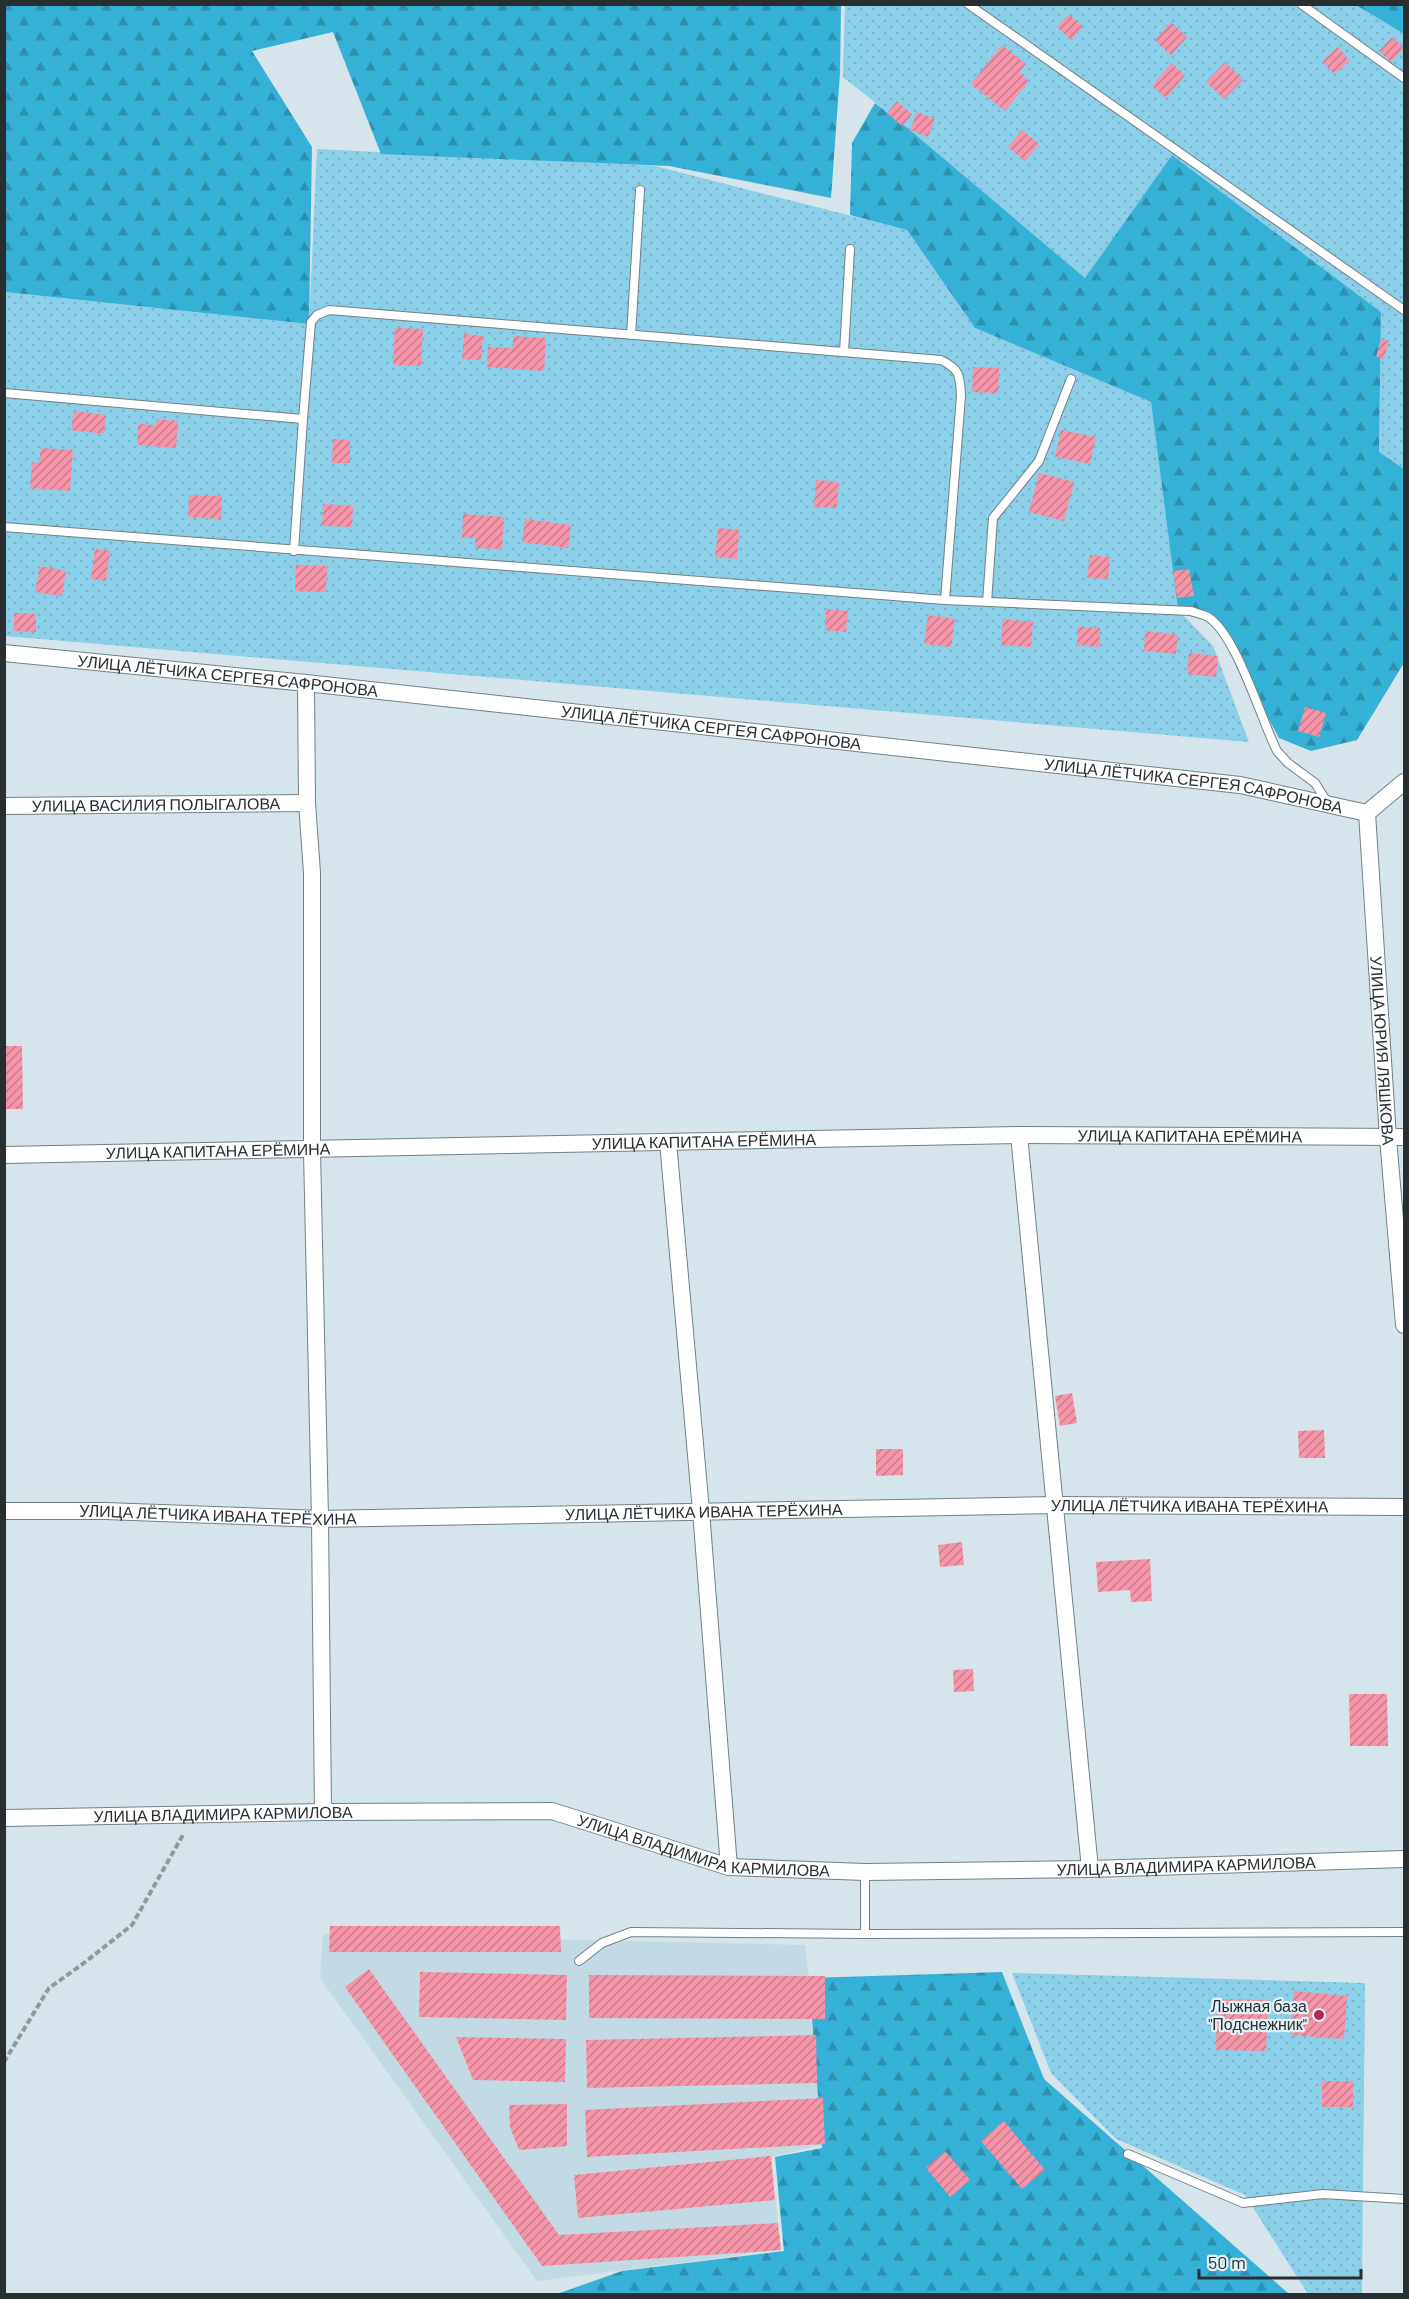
<svg xmlns="http://www.w3.org/2000/svg" width="1409" height="2299" font-family="Barlow,sans-serif">
	<defs>
		<pattern id="grass-dots" width="8" height="8" patternUnits="userSpaceOnUse" patternTransform="scale(1.5)"><rect width="8" height="8" fill="#8bcfe9"/><path d="M2 2h.1M6 6h.1" fill="none" stroke="#78b2c8" stroke-width="1.8" stroke-linecap="round"/></pattern>
		<pattern id="forest-firs" width="22" height="20" patternUnits="userSpaceOnUse" patternTransform="scale(1.5)"><rect width="22" height="20" fill="#35b0d6"/><path d="M5 1l3.5 6h-7zM16 11l3.5 6h-7z" fill="#2d90ae"/></pattern>
		<pattern id="building-hatch" width="6" height="6" patternUnits="userSpaceOnUse" patternTransform="scale(1.5)"><rect width="6" height="6" fill="#f695aa"/><path d="M-1 1l2-2M0 6l6-6M5 7l2-2" fill="none" stroke="#c77a8b"/></pattern>
	</defs>
	<rect width="100%" height="100%" fill="#d5e5eb"/>
	<path fill="#c2dae4" d="M323,1934L805,1945L816,2035L817,2083L825,2144L771,2157L781,2250L537,2281L320,1978Z"/>
	<path fill="url(#grass-dots)" d="M845,5H1356L1404,34V469L1379,452L1381,312L1172,155L1085,278L910,130L843,77Z
		M317,149L655,166L907,230L975,328L1151,402L1178,610L1213,646L1249,742L5,636L4,292L309,324Z
		M1012,1973L1365,1983L1362,2294H1308L1245,2195L1116,2139L1051,2073Z"/>
	<path fill="url(#forest-firs)" d="M5,5H841L840,73L831,198L669,166L381,154L333,32L252,51L312,147L309,324L5,292Z
		M1356,5H1404V34Z
		M875,103L910,130L1085,278L1172,155L1381,312L1379,452L1404,469V663L1357,740L1311,751L1279,738L1217,625L1178,610L1151,402L975,328L907,230L850,215L852,143Z
		M1002,1972L1044,2079L1289,2294H557L622,2271L784,2251L775,2157L822,2148L809,1978Z"/>
	<path fill="url(#building-hatch)" d="M1069,14L1083,27L1071,40L1057,27Z
		M1171,22L1187,37L1171,55L1155,40Z
		M1392,37L1404,48L1391,62L1379,51Z
		M1002,45L1026,64L1019,73L1029,81L1005,111L971,84Z
		M1338,47L1350,61L1334,74L1322,61Z
		M1225,62L1243,80L1224,99L1206,82Z
		M1171,63L1185,75L1166,98L1152,86Z
		M897,101L912,114L902,126L887,113Z
		M917,112L935,119L928,137L910,130Z
		M1022,130L1039,144L1025,161L1008,147Z
		M395,328L423,329L421,366L393,365Z
		M464,334L483,336L481,360L462,359Z
		M513,336L546,338L544,371L487,367L488,347L513,348Z
		M1381,339L1389,341L1384,359L1376,357Z
		M973,367L999,368L998,393L972,392Z
		M74,411L106,415L104,434L71,430Z
		M157,419L178,421L176,448L137,445L138,424L156,425Z
		M1061,430L1096,437L1090,464L1055,457Z
		M333,439L350,440V463H332Z
		M41,448L73,450L70,491L30,488L32,462L39,463Z
		M1039,473L1074,482L1064,521L1029,512Z
		M816,480L839,482L837,508L814,507Z
		M189,495L222,496L221,519L188,517Z
		M323,504L353,506L352,527L322,526Z
		M463,514L504,517L502,549L475,548V538H462Z
		M525,519L571,525L568,548L522,542Z
		M718,528L739,530L737,559L715,557Z
		M95,549L110,551L106,581L91,579Z
		M1090,555L1110,557L1108,579L1087,578Z
		M296,565L327,566L326,592L295,591Z
		M40,566L66,571L62,596L35,592Z
		M1189,569L1194,596L1177,598L1173,571Z
		M826,609L848,611L846,632L825,630Z
		M14,613L36,614V632L14,631Z
		M928,615L955,619L951,647L924,644Z
		M1003,619L1033,622L1031,647L1001,645Z
		M1078,627L1100,628L1099,647L1077,645Z
		M1145,631L1178,635L1176,654L1144,651Z
		M1189,653L1218,656L1216,677L1187,674Z
		M1305,707L1326,713L1319,737L1298,731Z
		M4,1046H22L23,1109H4Z
		M1072,1393L1077,1423L1060,1426L1055,1396Z
		M1324,1430L1325,1458H1299L1298,1431Z
		M876,1449H903V1475L876,1476Z
		M962,1542L964,1565L940,1567L938,1545Z
		M1150,1559L1152,1601L1131,1602L1130,1590L1098,1592L1096,1562Z
		M973,1669L974,1691L954,1692L953,1670Z
		M1349,1694H1387L1388,1746H1350Z
		M330,1926H560L561,1952H329Z
		M369,1969L559,2235L778,2223L781,2250L542,2266L345,1987Z
		M420,1972L567,1975L566,2020L419,2017Z
		M589,1975L825,1976V2019L589,2018Z
		M1294,1991L1347,1996L1344,2039L1291,2035Z
		M1217,1999L1268,2000L1266,2051L1216,2050Z
		M816,2035L817,2083L587,2088L586,2040Z
		M456,2037L566,2039L565,2082L473,2080Z
		M1322,2081H1353V2107H1322Z
		M823,2098L825,2144L587,2157L585,2110Z
		M567,2104V2146L519,2150L510,2127L509,2105Z
		M1004,2121L1045,2170L1022,2189L981,2141Z
		M945,2151L970,2180L950,2197L926,2168Z
		M771,2156L775,2200L578,2218L574,2175Z"/>
	<g fill="none" stroke-linecap="round" stroke-linejoin="round">
		<defs>
			<path id="lane" d="M968,4L1404,310
				M1301,4L1404,78
				M631,335L640,190
				M844,352L850,249
				M4,393L303,419L311,322L317,315L329,310L941,360C960,369 960,376 961,396L945,600
				M4,527L945,600L1191,611C1196,613 1203,614 1208,617C1236,634 1261,719 1277,751L1288,763L1315,783L1327,802
				M294,551L303,419
				M987,602L993,518L1039,461L1071,379
				M865,1872V1934
				M579,1961L602,1943L631,1932L865,1934L1404,1932
				M1128,2154L1243,2203L1323,2194L1404,2199"/>
			<g id="street">
				<path id="s1" d="M4,653L306,683L1240,785L1367,813L1404,782"/>
				<path d="M306,683L307,803L312,873V1151L320,1519L323,1812"/>
				<path id="s2" d="M4,806L307,803"/>
				<path id="s3" d="M1367,813L1388,1138L1404,1325"/>
				<path d="M1019,1135L1090,1869"/>
				<path d="M668,1142L701,1511L729,1867"/>
				<path id="s4" d="M4,1155L1019,1135L1404,1137"/>
				<path id="s5" d="M4,1511H105L320,1519L1054,1505L1404,1507"/>
				<path id="s6" d="M4,1818L323,1812L552,1811L729,1867L865,1872L1090,1869L1404,1859"/>
			</g>
		</defs>
		<use href="#lane" stroke="#728086" stroke-width="10"/>
		<use href="#street" stroke="#728086" stroke-width="18"/>
		<path stroke="#8e9a9e" stroke-width="4" stroke-dasharray="6 3" stroke-linecap="butt" d="M4,2062L49,1988L84,1963L132,1925L184,1833"/>
		<use href="#lane" stroke="#fff" stroke-width="8"/>
		<use href="#street" stroke="#fff" stroke-width="16"/>
	</g>
	<circle fill="#b62757" stroke="#e2f2f8" stroke-width="2" cx="1319" cy="2015" r="6"/>
	<g text-anchor="middle" stroke-width="4.5" stroke-linejoin="round" paint-order="stroke">
		<g font-size="16" fill="#292f31" stroke="#e2f2f8">
			<text dy="6" stroke="none"><textPath href="#s1" startOffset="225">УЛИЦА ЛЁТЧИКА СЕРГЕЯ САФРОНОВА</textPath></text>
			<text dy="6" stroke="none"><textPath href="#s1" startOffset="711">УЛИЦА ЛЁТЧИКА СЕРГЕЯ САФРОНОВА</textPath></text>
			<text dy="6" stroke="none"><textPath href="#s1" startOffset="1197">УЛИЦА ЛЁТЧИКА СЕРГЕЯ САФРОНОВА</textPath></text>
			<text dy="6" stroke="none"><textPath href="#s2" startOffset="152">УЛИЦА ВАСИЛИЯ ПОЛЫГАЛОВА</textPath></text>
			<text dy="6" stroke="none"><textPath href="#s3" startOffset="238">УЛИЦА ЮРИЯ ЛЯШКОВА</textPath></text>
			<text dy="6" stroke="none"><textPath href="#s4" startOffset="1186">УЛИЦА КАПИТАНА ЕРЁМИНА</textPath></text>
			<text dy="6" stroke="none"><textPath href="#s4" startOffset="700">УЛИЦА КАПИТАНА ЕРЁМИНА</textPath></text>
			<text dy="6" stroke="none"><textPath href="#s4" startOffset="214">УЛИЦА КАПИТАНА ЕРЁМИНА</textPath></text>
			<text dy="6" stroke="none"><textPath href="#s5" startOffset="1186">УЛИЦА ЛЁТЧИКА ИВАНА ТЕРЁХИНА</textPath></text>
			<text dy="6" stroke="none"><textPath href="#s5" startOffset="700">УЛИЦА ЛЁТЧИКА ИВАНА ТЕРЁХИНА</textPath></text>
			<text dy="6" stroke="none"><textPath href="#s5" startOffset="214">УЛИЦА ЛЁТЧИКА ИВАНА ТЕРЁХИНА</textPath></text>
			<text dy="6" stroke="none"><textPath href="#s6" startOffset="219">УЛИЦА ВЛАДИМИРА КАРМИЛОВА</textPath></text>
			<text dy="6" stroke="none"><textPath href="#s6" startOffset="705">УЛИЦА ВЛАДИМИРА КАРМИЛОВА</textPath></text>
			<text dy="6" stroke="none"><textPath href="#s6" startOffset="1191">УЛИЦА ВЛАДИМИРА КАРМИЛОВА</textPath></text>
		</g>
		<g font-size="16" fill="#292f31" stroke="#e2f2f8" text-anchor="end">
			<text x="1307" y="2012">Лыжная база<tspan x="1307" dy="18">"Подснежник"</tspan></text>
		</g>
	</g>
	<rect width="1409" height="2299" fill="none" stroke="#292f31" stroke-width="12"/>
	<path d="M1199 2269v9h162v-9" fill="none" stroke="#292f31" stroke-width="3"/>
	<text x="1208" y="2269" font-size="18" fill="#292f31" stroke="#e2f2f8" stroke-width="4.5" paint-order="stroke">50 m</text>
</svg>
